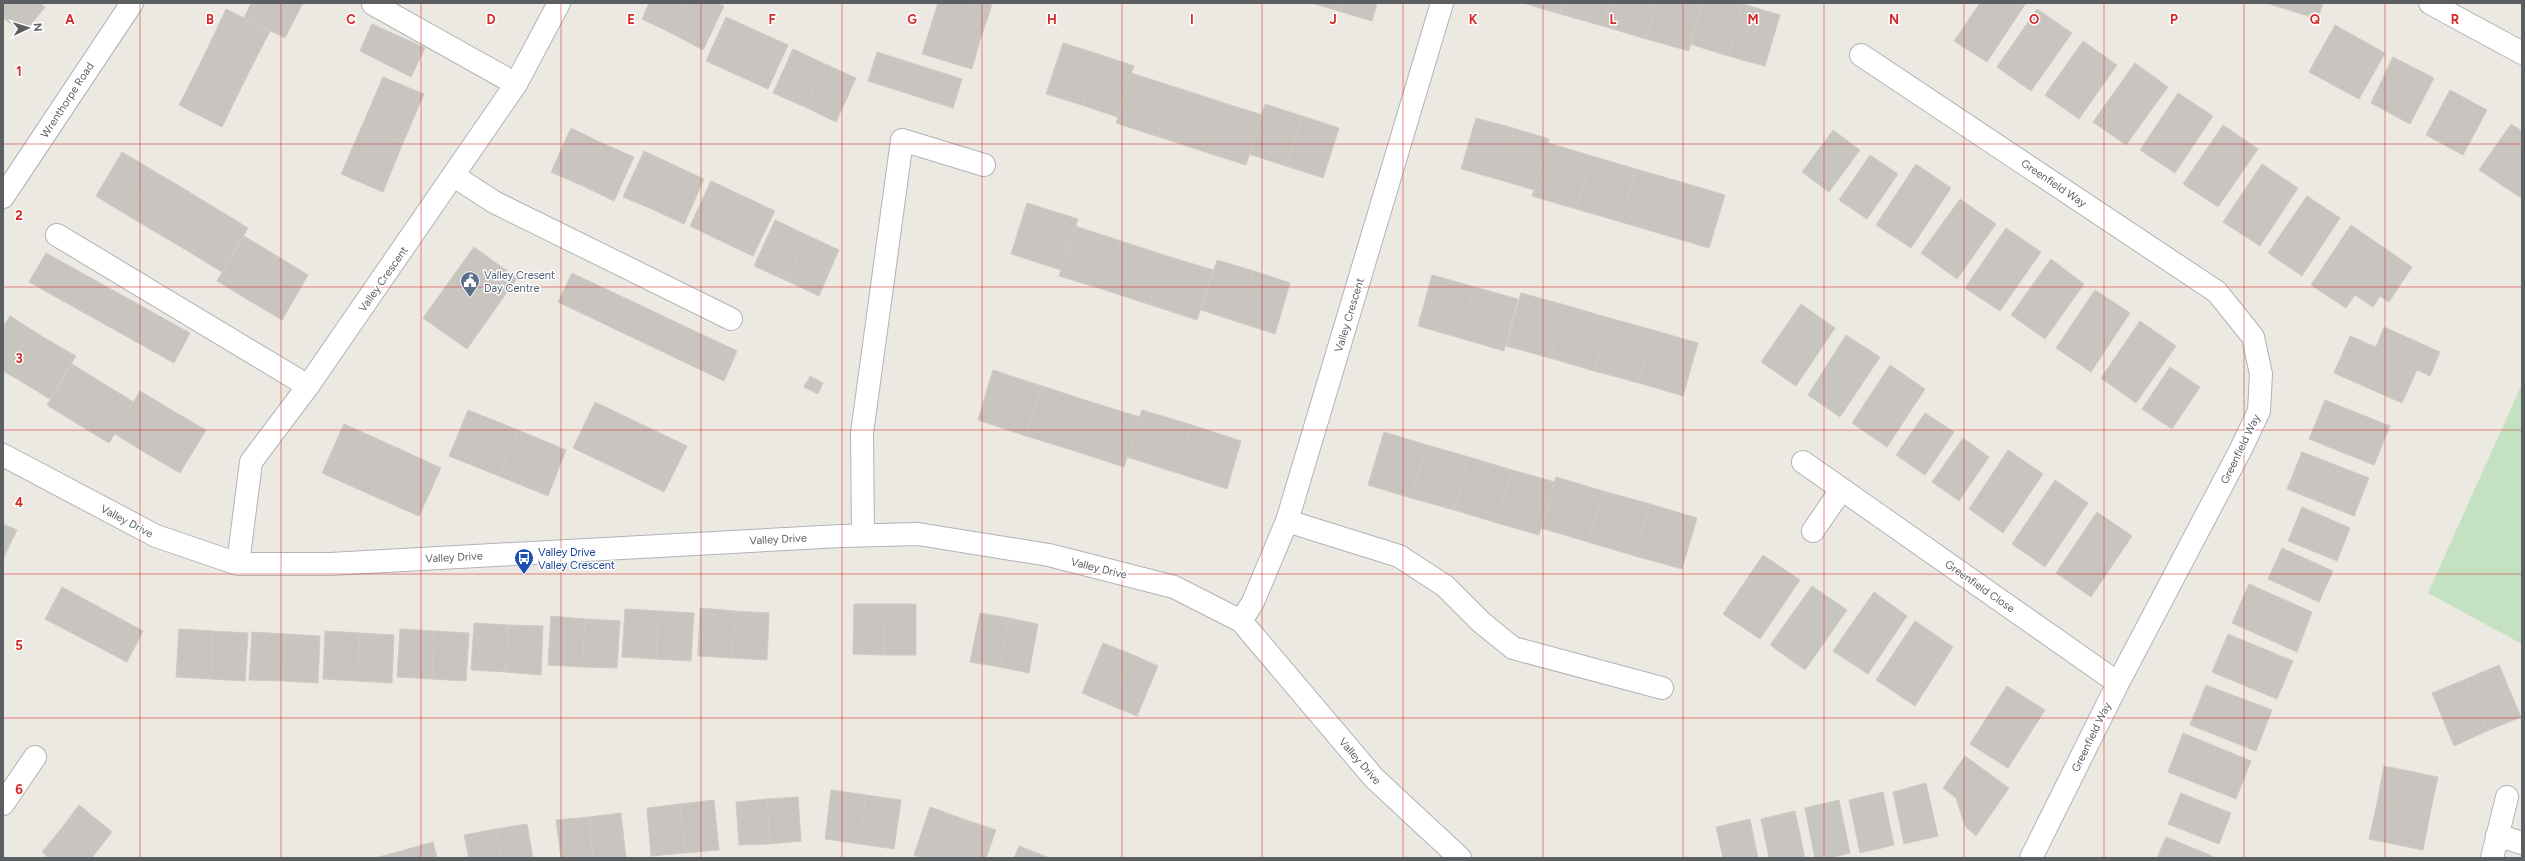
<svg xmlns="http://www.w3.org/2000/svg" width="2525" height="861" font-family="Figtree,sans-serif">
	<rect width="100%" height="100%" fill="#ece9e3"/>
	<path fill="#c4e2c1" d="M2522,384V644L2428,593Z"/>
	<path fill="#c8c4bf" stroke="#d0cac1" d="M3,3H39L45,7L24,33L3,18Z
		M251,3H303L285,38L244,18Z
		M649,3H687L673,34L642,19Z
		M687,3H718L724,6L703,50L673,34Z
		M938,3H964L990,11L980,40L931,25Z
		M964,3H992L990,11Z
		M1312,3H1338L1335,10Z
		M1338,3H1377L1372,21L1335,10Z
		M1523,3H1563L1560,14Z
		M1563,3H1610L1603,26L1560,14Z
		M1610,3H1656L1646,39L1603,26Z
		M1656,3H1702L1689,51L1646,39Z
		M1702,3L1743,4L1728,56L1690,44Z
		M1980,3H2026L1987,62L1954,41Z
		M2266,3H2323L2318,19Z
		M1743,4L1780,15L1765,66L1728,56Z
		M226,9L270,31L245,80L203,58Z
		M2037,9L2072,33L2031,91L1997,67Z
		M726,17L757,31L737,75L706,61Z
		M372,24L425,48L411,77L360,51Z
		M931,25L980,40L972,69L922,54Z
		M2335,25L2385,53L2359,99L2309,72Z
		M757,31L788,45L768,89L737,75Z
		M2083,41L2117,65L2079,119L2045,95Z
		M1063,43L1098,54L1082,105L1046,94Z
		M793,49L825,64L805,107L773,93Z
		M877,52L962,79L953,108L868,81Z
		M1098,54L1134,66L1117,117L1082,105Z
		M2393,57L2434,78L2410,124L2371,103Z
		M203,58L245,80L222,127L179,105Z
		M2135,63L2168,87L2126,145L2093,122Z
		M825,64L856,78L836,122L805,107Z
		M1131,73L1175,87L1159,137L1116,123Z
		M383,77L424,94L403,143L362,126Z
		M1175,87L1218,101L1202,151L1159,137Z
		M2450,90L2487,110L2463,155L2426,135Z
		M2178,93L2213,116L2175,173L2140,150Z
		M1218,101L1262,115L1246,165L1202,151Z
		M1265,104L1302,116L1286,166L1249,154Z
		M1302,116L1339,128L1323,178L1286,166Z
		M1476,118L1513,128L1497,179L1461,169Z
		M2511,124L2522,131L2521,198L2479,170Z
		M2223,125L2258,149L2218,207L2183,184Z
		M362,126L403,143L383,192L341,174Z
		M571,128L602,143L583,186L551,172Z
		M1513,128L1549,139L1534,190L1497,179Z
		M1833,130L1860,150L1829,192L1802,172Z
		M602,143L634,157L614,201L583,186Z
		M1548,143L1592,156L1576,209L1532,196Z
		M644,151L674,165L654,210L623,197Z
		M122,152L154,171L127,215L96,196Z
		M1870,155L1898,174L1867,219L1839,200Z
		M1592,156L1636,169L1621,222L1576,209Z
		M1916,164L1951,188L1911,248L1876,225Z
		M2262,164L2298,188L2260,246L2223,222Z
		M674,165L704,179L684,224L654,210Z
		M1636,169L1681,182L1665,235L1621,222Z
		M154,171L186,190L159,234L127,215Z
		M711,181L743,196L721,241L690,226Z
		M1681,182L1725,195L1709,248L1665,235Z
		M186,190L217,209L191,253L159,234Z
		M743,196L775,211L753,256L721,241Z
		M2307,196L2340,218L2302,276L2268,253Z
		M1960,199L1996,224L1957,279L1921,253Z
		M1027,203L1078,219L1061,270L1011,254Z
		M217,209L248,228L222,272L191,253Z
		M775,220L807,235L787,281L754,266Z
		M2351,225L2412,267L2389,302L2380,296L2373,307L2355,295L2346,308L2311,285Z
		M1075,226L1121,241L1105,290L1059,276Z
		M2006,228L2041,252L2000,311L1965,288Z
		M807,235L839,250L819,296L787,281Z
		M244,236L277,256L250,301L217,281Z
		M1121,241L1167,256L1151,305L1105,290Z
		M474,247L517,278L467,349L423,318Z
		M46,253L190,333L174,363L29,282Z
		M277,256L308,275L282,320L250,301Z
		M1167,256L1213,270L1197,320L1151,305Z
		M2051,259L2084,284L2045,339L2011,315Z
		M1217,260L1254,271L1238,322L1201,310Z
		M1254,271L1290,283L1275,334L1238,322Z
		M572,273L737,351L724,381L558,302Z
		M1432,275L1475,287L1460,338L1418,326Z
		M1475,287L1518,299L1504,351L1460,338Z
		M2095,290L2130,313L2091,372L2056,348Z
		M1521,293L1565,305L1550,358L1506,346Z
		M1801,304L1835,328L1796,386L1761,362Z
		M1565,305L1609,318L1594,371L1550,358Z
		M10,316L43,337L17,379L3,371V327Z
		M1609,318L1653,330L1639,383L1594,371Z
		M2140,321L2176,346L2136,403L2101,378Z
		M2384,327L2440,352L2430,376L2417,370L2402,403L2334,373L2350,336L2376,347Z
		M1653,330L1698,343L1683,396L1639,383Z
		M1846,335L1880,357L1840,417L1808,395Z
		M43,337L76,356L50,399L17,379Z
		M72,364L104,384L79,425L47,405Z
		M1890,365L1925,389L1887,447L1852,423Z
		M2170,367L2200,387L2172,429L2142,409Z
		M993,370L1042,386L1026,436L978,420Z
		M810,376L823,383L818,394L804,387Z
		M104,384L134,402L109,443L79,425Z
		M1042,386L1091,402L1075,451L1026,436Z
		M140,391L175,412L149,455L115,434Z
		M2325,400L2390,426L2374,465L2309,439Z
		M595,402L641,424L619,470L573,448Z
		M1091,402L1140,417L1124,467L1075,451Z
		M468,410L518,430L499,476L449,456Z
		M1142,410L1192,425L1177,473L1127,457Z
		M175,412L206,430L180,473L149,455Z
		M1925,413L1954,432L1925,475L1896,455Z
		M344,424L393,446L371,495L322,473Z
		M641,424L687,446L664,492L619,470Z
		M1192,425L1241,441L1227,489L1177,473Z
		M518,430L566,450L548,496L499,476Z
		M1384,432L1427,445L1411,498L1368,485Z
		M1963,438L1989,457L1959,501L1932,482Z
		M1427,445L1469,457L1454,510L1411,498Z
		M393,446L441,468L419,516L371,495Z
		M2008,450L2043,474L2003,533L1969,509Z
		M2302,452L2369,478L2354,516L2287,489Z
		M1469,457L1512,470L1497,523L1454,510Z
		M1512,470L1555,482L1539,535L1497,523Z
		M1556,477L1603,491L1588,542L1541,528Z
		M2055,480L2088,503L2045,567L2012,544Z
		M1603,491L1650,504L1635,556L1588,542Z
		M1650,504L1697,518L1682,569L1635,556Z
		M2302,507L2350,528L2337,561L2288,541Z
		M2097,512L2132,536L2091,597L2056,573Z
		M3,524L17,530L3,559Z
		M2282,548L2333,571L2319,602L2268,579Z
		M1763,555L1800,580L1760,639L1723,614Z
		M2249,584L2312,612L2297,652L2232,623Z
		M1812,586L1847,610L1805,670L1770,645Z
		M62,587L143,631L127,662L45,619Z
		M1874,592L1907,616L1868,674L1833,651Z
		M854,604H886L884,655L853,654Z
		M886,604H916V655H884Z
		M700,608L735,611L732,658L698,656Z
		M625,609L659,611L656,659L622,657Z
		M659,611L694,613L691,661L656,659Z
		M735,611L769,613L767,660L732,658Z
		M980,613L1009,618L1000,667L970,662Z
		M551,616L585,619L582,667L548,665Z
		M1009,618L1038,624L1029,673L1000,667Z
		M585,619L620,621L617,668L582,667Z
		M1915,621L1953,647L1915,706L1876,680Z
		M474,623L508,625L506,672L471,670Z
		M508,625L543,626L541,675L506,672Z
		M179,629L213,631L211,679L176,677Z
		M400,629L434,631L432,679L397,677Z
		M213,631L248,633L245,681L211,679Z
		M325,631L360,633L357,681L323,679Z
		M434,631L469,633L466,681L432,679Z
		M252,632L286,634L283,681L249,680Z
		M360,633L394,635L392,683L357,681Z
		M286,634L320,636L318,683L283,681Z
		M2228,634L2293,661L2277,699L2212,672Z
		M1103,643L1131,654L1110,705L1082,693Z
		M1131,654L1158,666L1137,716L1110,705Z
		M2499,665L2521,717L2487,731L2466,679Z
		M2466,679L2487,731L2454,746L2432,693Z
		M2206,685L2272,710L2256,751L2190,725Z
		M2007,686L2045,710L2008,768L1970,744Z
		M2183,733L2251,761L2236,799L2168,772Z
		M1965,756L2009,788L1976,836L1965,826L1956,798L1943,788Z
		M2384,766L2438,777L2430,814L2377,803Z
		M1926,783L1938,836L1904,844L1893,792Z
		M831,790L866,795L860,844L825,839Z
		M1883,792L1894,845L1860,853L1849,800Z
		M2181,793L2231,813L2219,844L2168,824Z
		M866,795L901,800L894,849L860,844Z
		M798,797L801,841L770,844L767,799Z
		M767,799L770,844L739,845L736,802Z
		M714,800L719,850L685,853L680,804Z
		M1839,800L1850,853L1830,858H1815L1805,808Z
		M2377,803L2430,814L2423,850L2369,839Z
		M680,804L685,853L651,856L647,808Z
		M79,805L112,832L94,855L61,829Z
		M930,807L963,819L950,858H923L914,855Z
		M1795,811L1805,858H1769L1761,819Z
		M621,813L626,858H593L589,817Z
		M589,817L593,858H561L556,820Z
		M963,819L996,830L986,858H950Z
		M1750,819L1758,858H1723L1716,827Z
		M527,824L533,858H501L496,829Z
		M61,829L94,855L92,858H49L42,852Z
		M496,829L501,858H469L464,835Z
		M2166,837L2212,856V858H2157Z
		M433,842L437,858H395L394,853Z
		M1019,846L1047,857V858H1014Z
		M394,853L395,858H375Z"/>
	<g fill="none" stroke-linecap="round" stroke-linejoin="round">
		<defs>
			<path id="lane" d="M373,4L516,84
				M454,176L494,202L731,319
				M57,235L308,386
				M1287,521L1399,556L1445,586L1481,622L1513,648L1662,688
				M863,535L862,433L902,140L984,165"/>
			<path id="street" d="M2430,3L2522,53
				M1861,55L2217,292L2253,337L2261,374L2259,411L2241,449L2118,683L2031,858
				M3,455L156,536L238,564H330L841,536L918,534L1049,555L1174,587L1241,621L1374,778L1460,858
				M1803,462L2118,683
				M1813,531L1841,490
				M238,564L251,462L308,386L516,84L559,3
				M1241,621L1253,602L1287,521L1442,3
				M3,804L35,757
				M2497,835L2522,843
				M2492,858L2507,797"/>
			<path id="secondary" d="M3,197L132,3"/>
		</defs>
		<use href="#lane" stroke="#b0b3b7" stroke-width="24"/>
		<use href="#street" stroke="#b0b3b7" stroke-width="24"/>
		<use href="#secondary" stroke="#afb3b7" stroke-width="24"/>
		<use href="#lane" stroke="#fff" stroke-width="22"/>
		<use href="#street" stroke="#fff" stroke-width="22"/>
		<use href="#secondary" stroke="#fff" stroke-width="22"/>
	</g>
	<path fill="none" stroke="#d62828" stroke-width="1" stroke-opacity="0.55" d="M140,3V858M281,3V858M421,3V858M561,3V858M701,3V858M842,3V858M982,3V858M1122,3V858M1262,3V858M1403,3V858M1543,3V858M1683,3V858M1824,3V858M1964,3V858M2104,3V858M2244,3V858M2385,3V858M3,144H2522M3,287H2522M3,430H2522M3,574H2522M3,718H2522"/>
	<defs>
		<symbol id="civic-pin" viewBox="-11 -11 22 30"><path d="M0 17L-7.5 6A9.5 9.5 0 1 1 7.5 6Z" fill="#5c6f8a" stroke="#fff"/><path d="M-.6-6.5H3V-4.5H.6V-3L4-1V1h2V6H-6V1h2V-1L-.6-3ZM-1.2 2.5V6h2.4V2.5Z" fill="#fff"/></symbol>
		<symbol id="bus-pin" viewBox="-11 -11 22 30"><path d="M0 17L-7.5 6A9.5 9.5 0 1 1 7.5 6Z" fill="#1a4fb4" stroke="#fff"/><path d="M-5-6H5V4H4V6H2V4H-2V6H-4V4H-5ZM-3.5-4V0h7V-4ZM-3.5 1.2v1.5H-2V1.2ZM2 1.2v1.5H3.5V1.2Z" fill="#fff"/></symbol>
	</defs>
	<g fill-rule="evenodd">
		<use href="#civic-pin" x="459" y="270" width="22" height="30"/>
		<use href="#bus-pin" x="513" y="547" width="22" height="30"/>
	</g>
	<g text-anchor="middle" stroke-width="3" stroke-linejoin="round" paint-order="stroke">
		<g font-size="11" fill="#5b5f62" stroke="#fff">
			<text transform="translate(67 100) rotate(-57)" y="4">Wrenthorpe Road</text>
			<text transform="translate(2054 183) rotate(34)" y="4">Greenfield Way</text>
			<text transform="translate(383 279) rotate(-55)" y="4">Valley Crescent</text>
			<text transform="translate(1349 315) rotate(-73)" y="4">Valley Crescent</text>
			<text transform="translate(2240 449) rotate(-64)" y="4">Greenfield Way</text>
			<text transform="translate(127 521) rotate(28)" y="4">Valley Drive</text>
			<text transform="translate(778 539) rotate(-3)" y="4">Valley Drive</text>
			<text transform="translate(454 557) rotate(-3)" y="4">Valley Drive</text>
			<text transform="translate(1099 568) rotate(14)" y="4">Valley Drive</text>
			<text transform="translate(1980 586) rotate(35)" y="4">Greenfield Close</text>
			<text transform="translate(2091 737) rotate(-64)" y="4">Greenfield Way</text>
			<text transform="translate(1360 761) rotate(49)" y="4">Valley Drive</text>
		</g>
		<g font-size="11" fill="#4e5e75" stroke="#fff" text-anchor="start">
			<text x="484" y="279">Valley Cresent<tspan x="484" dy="13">Day Centre</tspan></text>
		</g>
		<g font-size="11" fill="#164399" stroke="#fff" text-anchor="start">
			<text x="538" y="556">Valley Drive<tspan x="538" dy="13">Valley Crescent</tspan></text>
		</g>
	</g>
	<g font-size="13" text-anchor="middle" font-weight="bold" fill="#d62828" stroke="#fff" stroke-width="3" stroke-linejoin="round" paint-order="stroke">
		<text x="70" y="24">A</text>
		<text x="210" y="24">B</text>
		<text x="351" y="24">C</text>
		<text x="491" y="24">D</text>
		<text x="631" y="24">E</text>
		<text x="772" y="24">F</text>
		<text x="912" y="24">G</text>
		<text x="1052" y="24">H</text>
		<text x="1192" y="24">I</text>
		<text x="1333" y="24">J</text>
		<text x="1473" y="24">K</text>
		<text x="1613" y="24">L</text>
		<text x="1753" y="24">M</text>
		<text x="1894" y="24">N</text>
		<text x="2034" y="24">O</text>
		<text x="2174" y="24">P</text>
		<text x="2315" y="24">Q</text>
		<text x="2455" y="24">R</text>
		<text x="19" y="76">1</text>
		<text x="19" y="220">2</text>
		<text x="19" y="363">3</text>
		<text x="19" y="507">4</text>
		<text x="19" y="650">5</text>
		<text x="19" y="794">6</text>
	</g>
	<rect width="2525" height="861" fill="none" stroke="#5b5f62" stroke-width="8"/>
	<g transform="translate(28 28) rotate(86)" stroke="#ffffff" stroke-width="3" paint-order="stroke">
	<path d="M0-3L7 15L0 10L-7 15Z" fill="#5b5f62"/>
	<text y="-6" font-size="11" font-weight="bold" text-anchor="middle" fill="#5b5f62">N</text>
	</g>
</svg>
